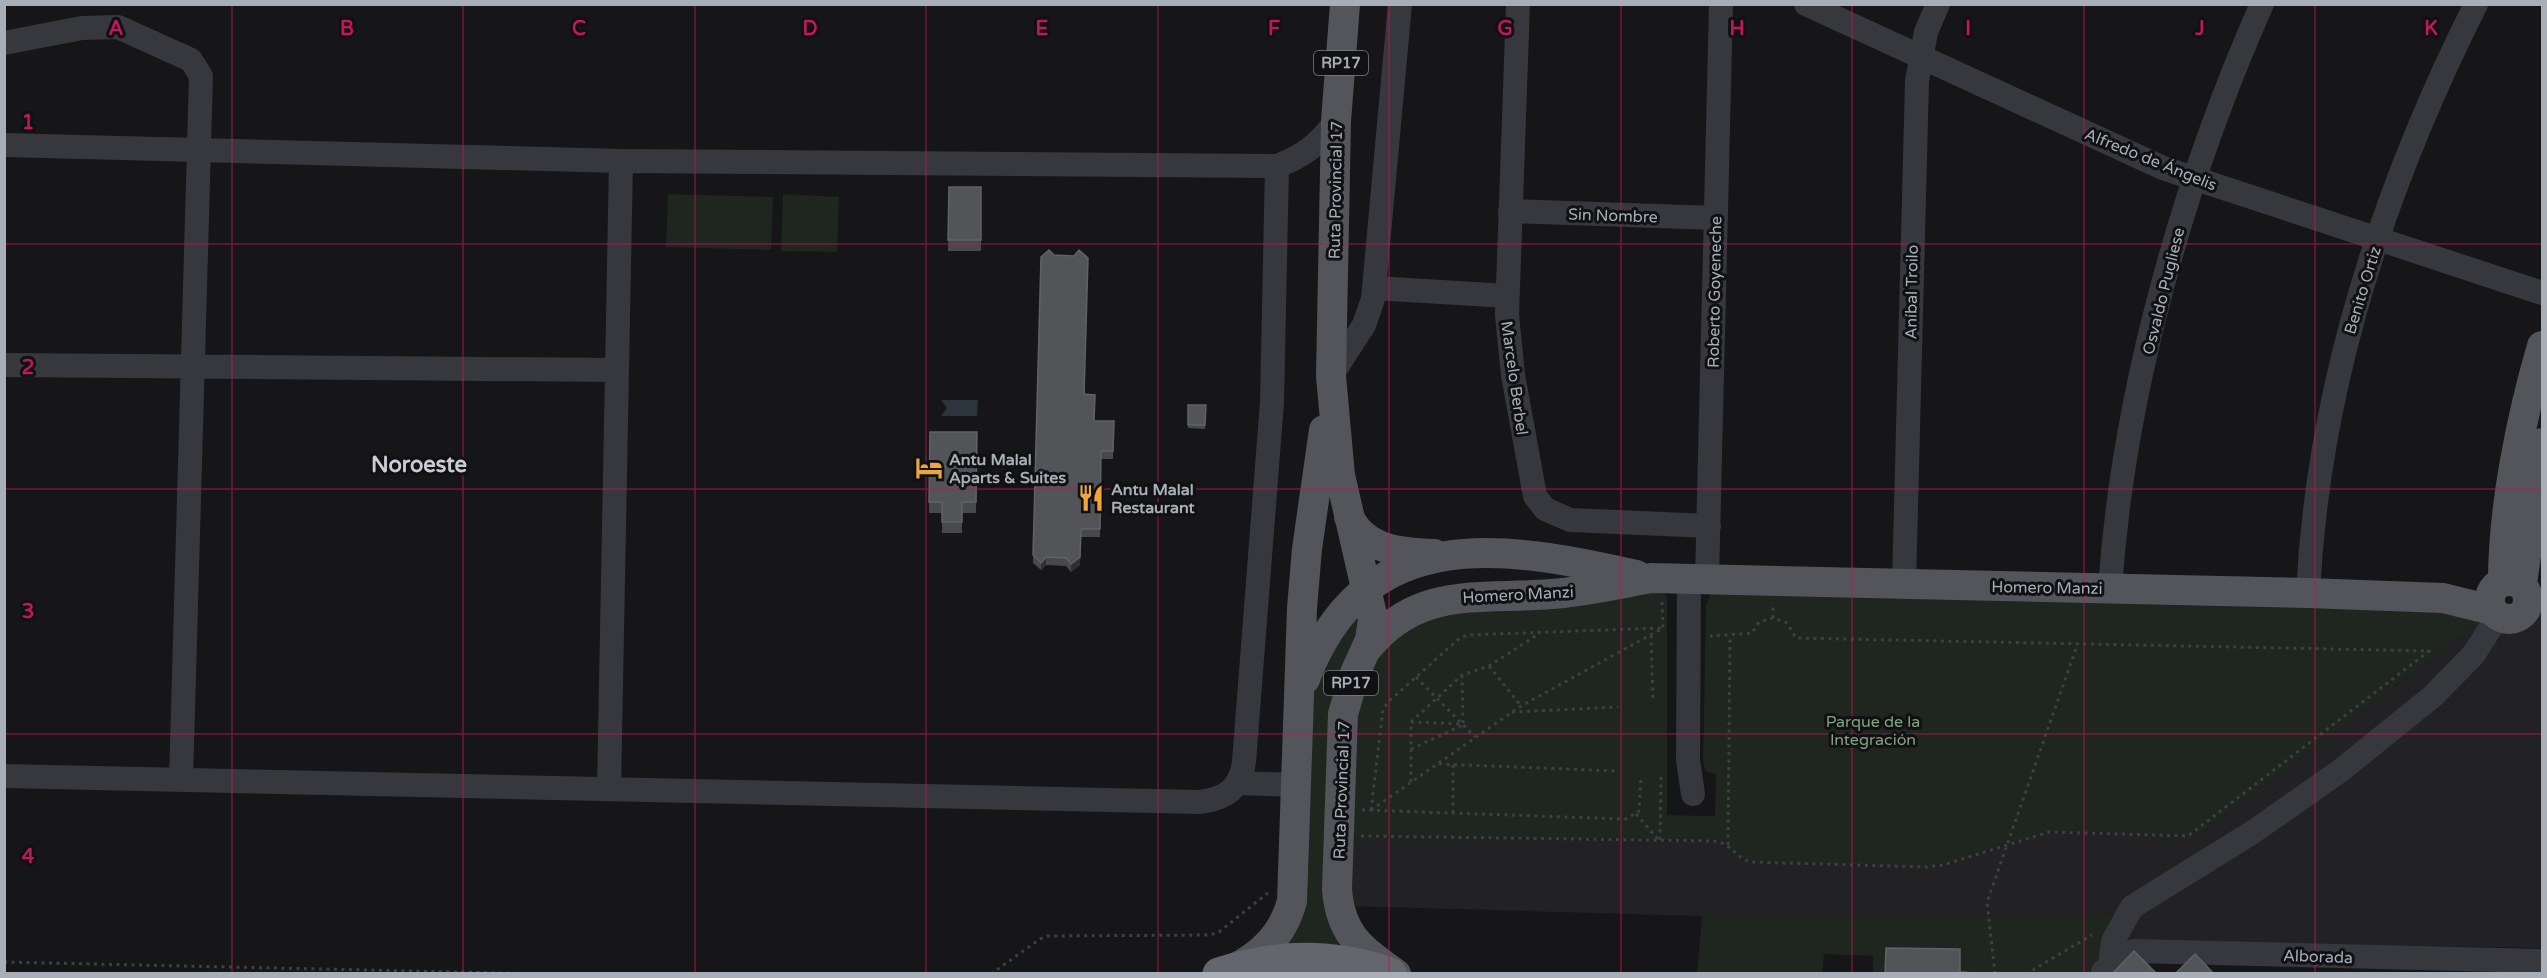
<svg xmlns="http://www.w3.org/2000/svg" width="2547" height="978" font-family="'Varela Round',sans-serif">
	<rect width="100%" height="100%" fill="#161618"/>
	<path fill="#222225" d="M2497,609L2542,610V948L2132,941V916H1702L1347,906V836L1714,841L1728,845L1742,859L1751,862L1943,865L2049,832L2197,836Z"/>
	<path fill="#1e261f" d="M668,194L773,197L771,250L666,247Z
		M783,194L839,197L837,252L781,251Z
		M1712,592L2497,609L2197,836L2049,832L1943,865L1927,867L1751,862C1736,858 1731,843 1714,841L1347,836L1349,737L1366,669L1419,617L1595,593H1663L1667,597V815L1715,816L1716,774L1706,771L1703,763L1706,604Z
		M1362,605L1339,943L1336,947L1287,948L1312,694L1323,662Z
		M1702,916H2132V941L2117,946L2088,973H1873V956L1824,954L1822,973L1697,974Z"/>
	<path fill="#2c353b" d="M941,400H978L977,416H941L947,408Z"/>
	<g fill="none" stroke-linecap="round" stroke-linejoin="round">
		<path stroke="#3d3f44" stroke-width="3" stroke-dasharray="3 4.5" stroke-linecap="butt" d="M1773,618V603
			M1651,635L1653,701
			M1489,666L1521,706
			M1462,675L1463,723
			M1416,677L1475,737
			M1512,712L1618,707
			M1411,722L1460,724
			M1411,749L1463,725
			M1439,764L1617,771
			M1411,782V722L1462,675L1489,666L1540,633
			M1362,810L1626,819L1639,811L1641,776
			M1371,810L1521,706L1663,628L1662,601
			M1371,810L1383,709L1389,701L1460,638L1468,635L1661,628
			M1453,813V765
			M1636,814L1658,839
			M1361,836L1714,841C1731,843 1736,858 1751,862L1927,867L1943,865L2049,832L2188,836L2429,651L1796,638L1787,623L1773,618L1759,622L1752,633L1710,636
			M1660,840L1661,776
			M1728,845L1730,637
			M4,962L547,974
			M991,974L1040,939L1048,936L1210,935L1219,932L1269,892
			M1995,974L1987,902L2078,643
			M2026,974L2092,935"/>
		<path stroke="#37383d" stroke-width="24" d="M1518,4L1507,315L1513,375L1535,496L1545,509L1570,520L1709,526
			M1806,4L2163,168L2542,293
			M4,43L82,28L118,27L191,60L201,76L181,780
			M4,145L621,161L1277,166C1304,156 1319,144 1336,121
			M1510,211L1716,218
			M1375,288L1507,296
			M4,365L616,370
			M1331,376L1364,325L1373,299L1400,4
			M1689,579L1688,760L1693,794
			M1707,579L1721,4
			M1904,584L1917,81L1926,32L1938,4
			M2110,589C2123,394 2183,182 2262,4
			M2308,593C2318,388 2384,187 2476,4
			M4,776L1199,802C1226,799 1240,789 1244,762L1272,402L1277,166
			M1239,783L1296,785
			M609,789L621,161
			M2110,965L2113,941L2132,907L2253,832L2340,771L2433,696L2474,654L2498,616
			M2103,972L2123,954L2135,951L2542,961"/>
		<path stroke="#53555b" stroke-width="30" d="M1345,4L1336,121L1331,376L1340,475L1373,619L1370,640L1355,673L1343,714L1337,889C1340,934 1361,949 1396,974
			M1349,517C1365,550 1401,553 1434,554
			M2490 600a19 19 0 1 1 38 0a19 19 0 1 1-38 0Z
			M2503,582C2503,507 2521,418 2542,346
			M2522,584L2542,443
			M1366,650C1417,585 1479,600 1551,594C1584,592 1618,584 1651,578L2308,593L2443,598L2492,610
			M1305,679C1364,521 1504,545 1636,575
			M1235,968C1263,954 1284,932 1292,901L1302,608L1307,549L1324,430"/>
		<path stroke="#63676d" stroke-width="33" d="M1219,974C1276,955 1333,954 1390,974"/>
	</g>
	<path fill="#47494d" d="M949,187H981V251H948Z
		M1041,257L1085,394L1095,421H1114L1113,459H1101L1100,537H1081L1080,565L1071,572L1066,566L1046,565L1041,570L1033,563Z
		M1188,405H1206L1205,429L1188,428Z
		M930,432H977L976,513H962V533H942V513H929Z"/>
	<path fill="#2f3033" d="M1081,529L1080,565L1071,572V564Z
		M1046,557V565L1041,570V563Z"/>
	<path fill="#525458" stroke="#5f6267" stroke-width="1.5" d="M949,187H981V240H948Z
		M1049,250L1054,255L1074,256L1079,250L1088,258L1084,394L1095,395L1094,421H1114L1113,451H1101L1100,529H1081L1080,557L1071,564L1066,558L1046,557L1041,563L1033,555L1041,257Z
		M1188,405H1206L1205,425H1188Z
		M930,432H977L976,502H962V522H942V502H929Z
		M1886,948L1960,949V972L1974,973V974H1885Z
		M2134,951L2157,974H2112Z
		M2195,954L2214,974H2175Z"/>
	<path fill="none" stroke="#c2185b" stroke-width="1.5" stroke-opacity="0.55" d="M232,4V974M463,4V974M695,4V974M926,4V974M1158,4V974M1389,4V974M1621,4V974M1852,4V974M2084,4V974M2315,4V974M4,244H2542M4,489H2542M4,734H2542"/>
	<defs>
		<symbol id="hotel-bare" viewBox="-9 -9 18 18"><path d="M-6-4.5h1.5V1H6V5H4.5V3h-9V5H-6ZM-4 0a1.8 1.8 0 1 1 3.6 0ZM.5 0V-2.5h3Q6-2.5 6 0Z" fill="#eca63a" stroke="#111113" stroke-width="2.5" paint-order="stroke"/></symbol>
		<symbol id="restaurant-bare" viewBox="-9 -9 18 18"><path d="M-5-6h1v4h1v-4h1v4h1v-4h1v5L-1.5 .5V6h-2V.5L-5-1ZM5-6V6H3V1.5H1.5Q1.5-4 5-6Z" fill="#eca63a" stroke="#111113" stroke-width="2.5" paint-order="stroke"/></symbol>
	</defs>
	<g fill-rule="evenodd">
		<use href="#hotel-bare" x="910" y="449" width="38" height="38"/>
		<use href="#restaurant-bare" x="1072" y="479" width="38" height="38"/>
	</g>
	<g text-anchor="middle" stroke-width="6" stroke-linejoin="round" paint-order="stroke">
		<g fill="#111113" stroke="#7b7f86" stroke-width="1.5">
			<rect x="1314" y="51" width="54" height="24" rx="4.5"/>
			<rect x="1324" y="671" width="54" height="24" rx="4.5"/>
		</g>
		<g font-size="15" font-weight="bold" fill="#a8aeb7">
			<text x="1341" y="68">RP17</text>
			<text x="1351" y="688">RP17</text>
		</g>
		<g font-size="16" fill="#a8aeb7" stroke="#111113">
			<text transform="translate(2151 159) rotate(22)" y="6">Alfredo de Ángelis</text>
			<text transform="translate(1335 190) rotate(-89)" y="6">Ruta Provincial 17</text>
			<text transform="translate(1613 215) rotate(2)" y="6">Sin Nombre</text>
			<text transform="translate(2362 290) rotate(-73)" y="6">Benito Ortiz</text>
			<text transform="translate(2163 291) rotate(-76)" y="6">Osvaldo Pugliese</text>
			<text transform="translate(1714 292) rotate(-89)" y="6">Roberto Goyeneche</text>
			<text transform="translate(1911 292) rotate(-89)" y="6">Aníbal Troilo</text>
			<text transform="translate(1515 378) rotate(82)" y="6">Marcelo Berbel</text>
			<text transform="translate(2047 587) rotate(1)" y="6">Homero Manzi</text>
			<text transform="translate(1518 594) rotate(-3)" y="6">Homero Manzi</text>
			<text transform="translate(1341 790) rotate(-88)" y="6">Ruta Provincial 17</text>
			<text transform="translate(2318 956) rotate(2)" y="6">Alborada</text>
		</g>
		<g font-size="16" font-weight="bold" fill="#a8aeb7" stroke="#111113" text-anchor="start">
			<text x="949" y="465">Antu Malal<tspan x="949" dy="18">Aparts &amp; Suites</tspan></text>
			<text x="1111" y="495">Antu Malal<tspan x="1111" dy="18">Restaurant</tspan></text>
		</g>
		<g font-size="16" fill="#80a280" stroke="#111113">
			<text x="1873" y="727">Parque de la<tspan x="1873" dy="18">Integración</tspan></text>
		</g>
		<g font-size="22" font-weight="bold" fill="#c9ccd3" stroke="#111113">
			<text x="419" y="472">Noroeste</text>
		</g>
	</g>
	<g font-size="20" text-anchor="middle" font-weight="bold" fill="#c2185b" stroke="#111113" stroke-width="6" stroke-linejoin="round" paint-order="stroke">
		<text x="116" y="35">A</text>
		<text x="347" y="35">B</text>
		<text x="579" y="35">C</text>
		<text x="810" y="35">D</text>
		<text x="1042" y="35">E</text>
		<text x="1274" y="35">F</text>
		<text x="1505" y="35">G</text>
		<text x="1737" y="35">H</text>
		<text x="1968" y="35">I</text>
		<text x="2200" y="35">J</text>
		<text x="2431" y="35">K</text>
		<text x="28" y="129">1</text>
		<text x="28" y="374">2</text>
		<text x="28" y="618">3</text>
		<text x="28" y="863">4</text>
	</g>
	<rect width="2547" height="978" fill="none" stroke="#a8aeb7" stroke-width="12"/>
</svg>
